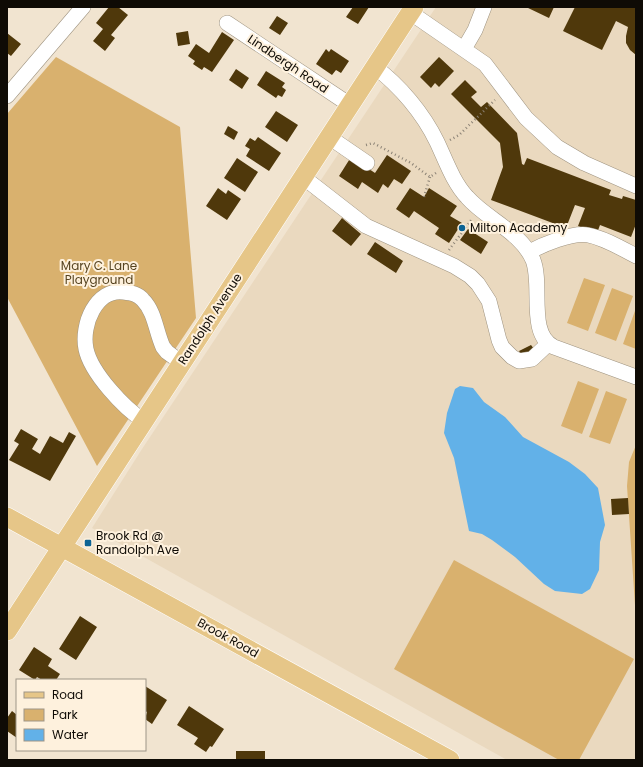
<svg xmlns="http://www.w3.org/2000/svg" width="643" height="767" font-family="Poppins,sans-serif">
	<rect width="100%" height="100%" fill="#f1e4d0"/>
	<path fill="#ead9bf" d="M436,7H636V760H507L92,528L142,449Z"/>
	<path fill="#d9b16e" d="M56,57L180,127L196,318L97,466L7,297V114Z
		M584,278L605,285L588,331L567,323Z
		M612,288L633,296L616,341L595,333Z
		M636,308V349L623,344Z
		M578,381L599,389L582,434L561,426Z
		M606,391L627,399L610,444L589,437Z
		M636,445V620L627,486L629,462Z
		M454,560L634,659L579,760H559L394,669Z"/>
	<path fill="#62b1e8" d="M460,386L473,388L484,402L505,417L523,437L569,462L585,474L598,488L605,525L600,542L599,570L590,589L582,594L555,591L544,584L515,557L492,540L482,534L469,531L454,458L444,433L447,413L455,389Z"/>
	<path fill="#4f380b" d="M109,7H118L128,15L111,35L115,38L105,51L93,41L103,29L96,23Z
		M353,7H369L358,24L346,17Z
		M526,7H554L549,18Z
		M575,7H636V55L630,50L626,43V36L628,27L616,21L602,50L563,31Z
		M277,16L288,23L280,35L269,28Z
		M188,31L190,44L178,46L176,33Z
		M222,32L234,40L212,72L204,67L202,70L193,64L195,61L188,56L196,44L209,53Z
		M7,33L21,44L11,56L7,53Z
		M326,49L329,52L331,49L349,61L341,73L336,70L332,75L316,64Z
		M439,57L454,71L439,87L435,83L431,88L420,77Z
		M236,69L249,78L242,89L229,80Z
		M266,71L285,83L282,87L286,90L282,97L278,95L276,98L257,85Z
		M465,80L477,92L471,97L481,107L487,102L517,133L522,164L524,165L527,158L611,190L609,195L622,199L623,196L636,200V224L631,237L600,225L597,233L578,226L585,208L575,205L566,228L491,200L503,167L500,143L451,94Z
		M276,111L298,125L287,142L265,127Z
		M228,126L238,132L234,140L224,134Z
		M258,137L281,153L269,171L246,156L250,149L245,146L250,138L255,141Z
		M387,155L411,171L402,184L394,179L388,188L383,184L378,193L362,182L358,189L339,176L351,157L375,173Z
		M237,158L258,172L245,192L224,178Z
		M218,188L226,194L228,190L241,199L227,220L206,206Z
		M410,188L424,197L429,188L457,206L450,216L462,223L449,243L435,234L439,228L414,211L409,218L396,209Z
		M342,218L361,234L351,246L332,231Z
		M468,229L488,242L481,254L460,240Z
		M375,242L403,261L396,273L367,254Z
		M531,345L538,354L525,361L519,351Z
		M21,429L38,439L32,449L40,454L50,436L63,443L69,432L76,436L50,481L9,460L19,444L14,441Z
		M628,498L629,514L612,515L611,499Z
		M80,616L97,627L76,660L59,649Z
		M34,647L52,659L48,666L60,674L56,680H42L37,677L35,680L19,670Z
		M145,686L167,700L152,724L145,719L147,712L145,711Z
		M189,706L224,729L212,747L210,746L206,752L194,744L198,738L177,725Z
		M12,711L17,715V738L7,731V718Z
		M236,751H265V760H236Z"/>
	<g fill="none" stroke-linecap="round" stroke-linejoin="round">
		<defs>
			<path id="minor" d="M411,13L485,64L526,118L557,147L584,163L636,186
				M227,23L350,105
				M464,49L475,30L484,7
				M375,67C400,86 423,113 437,142C446,161 453,182 467,197C486,219 521,232 533,260C543,285 527,334 554,347L636,377
				M7,96L83,7
				M329,137L367,163
				M303,177L366,226L454,266L470,276L478,284L489,301L499,340L502,347L512,357L519,361L532,359L548,344
				M529,252C542,245 572,232 588,235C604,238 621,248 636,256
				M144,421C124,408 91,373 86,349C81,325 96,288 124,292C132,293 138,294 143,300C155,312 156,332 163,347L167,352L182,363"/>
			<path id="major" d="M7,517L450,760
				M7,631L414,7"/>
		</defs>
		<use href="#minor" stroke="#9f9481" stroke-width="16"/>
		<use href="#major" stroke="#fff" stroke-width="20"/>
		<path stroke="#8c8376" stroke-width="2.5" stroke-dasharray="1 3" stroke-linecap="butt" d="M450,140L459,135L495,100
			M366,145L373,143L411,163L430,177L436,173
			M424,197L430,177
			M449,250L472,219"/>
		<use href="#minor" stroke="#fff" stroke-width="15"/>
		<use href="#major" stroke="#e6c688" stroke-width="19"/>
	</g>
	<g fill="#0c6394" stroke="#fef1dd" stroke-width="1.5">
		<circle cx="462" cy="228" r="4"/>
		<rect x="84" y="539" width="8" height="8" rx="2"/>
	</g>
	<g text-anchor="middle" stroke-width="4" stroke-linejoin="round" paint-order="stroke">
		<g font-size="12" fill="#0f0b05" stroke="#fef1dd">
			<text transform="translate(288 64) rotate(34)" y="4">Lindbergh Road</text>
			<text transform="translate(210 319) rotate(-57)" y="4">Randolph Avenue</text>
			<text transform="translate(228 638) rotate(29)" y="4">Brook Road</text>
		</g>
		<g font-size="12" fill="#0f0b05" stroke="#fef1dd" text-anchor="start">
			<text x="470" y="232">Milton Academy</text>
			<text x="96" y="540">Brook Rd @<tspan x="96" dy="14">Randolph Ave</tspan></text>
		</g>
		<g font-size="12" fill="#564320" stroke="#fef1dd">
			<text x="99" y="270">Mary C. Lane<tspan x="99" dy="14">Playground</tspan></text>
		</g>
	</g>
	<rect width="643" height="767" fill="none" stroke="#0f0b05" stroke-width="16"/>
	<rect x="16" y="679" width="130" height="72" fill="#fef1dd" stroke="#9e9587"/>
	<rect x="24" y="692" width="20" height="6" fill="#e6c688" stroke="#9e9587"/>
	<text x="52" y="699" font-size="12" fill="#0f0b05">Road</text>
	<rect x="24" y="709" width="20" height="12" fill="#d9b16e" stroke="#9e9587"/>
	<text x="52" y="719" font-size="12" fill="#0f0b05">Park</text>
	<rect x="24" y="729" width="20" height="12" fill="#62b1e8" stroke="#9e9587"/>
	<text x="52" y="739" font-size="12" fill="#0f0b05">Water</text>
</svg>
